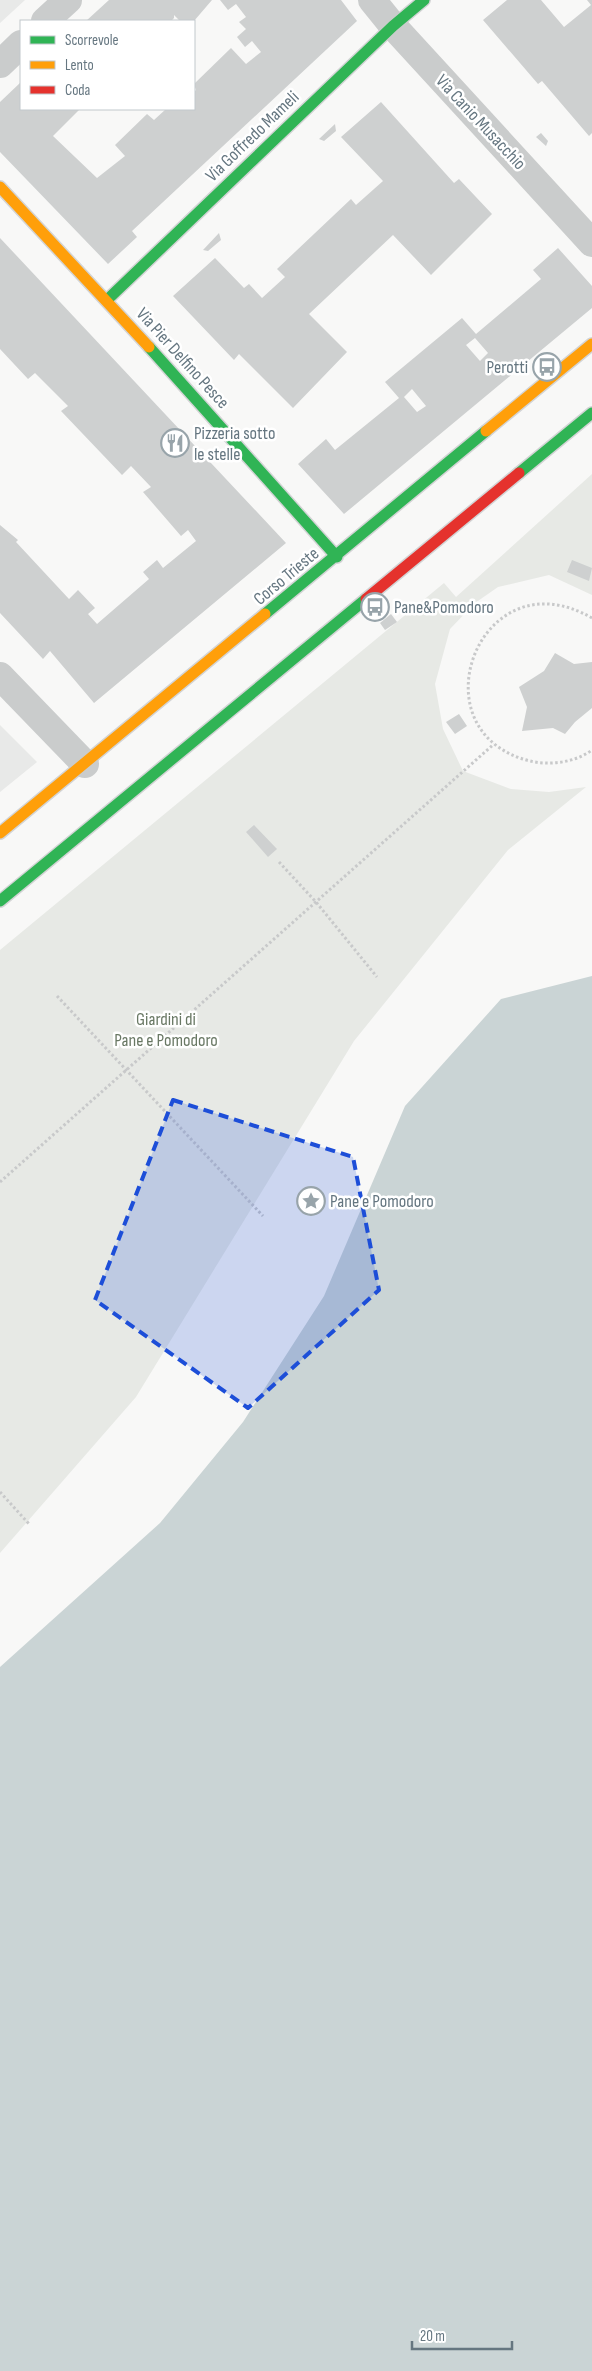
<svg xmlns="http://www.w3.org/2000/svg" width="592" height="2371" font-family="'Sofia Sans Condensed',sans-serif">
	<rect width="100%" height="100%" fill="#f8f8f7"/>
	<path fill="#e8e9e8" d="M0,0H25L0,23Z
		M0,725L37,762L0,792Z"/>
	<path fill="#e7e9e5" d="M592,474V595L549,575L498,587L475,603L450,629L435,684L443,729L463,771L511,789L549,792L586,787L508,850L354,1041L136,1397L0,1553V950L444,583L456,597Z"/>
	<path fill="#cad4d5" d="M592,976V2371H0V1667L160,1523L243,1422L324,1296L405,1106L501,999Z"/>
	<path fill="#ced0d0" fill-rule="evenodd" d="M109,0H212L194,21H180L174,15V18L171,21H86Z
		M220,0H341L357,21L132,231L137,237L108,264L0,152V102L21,82V109H80L53,136L97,178L125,156L115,145L147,114L154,120L166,109H194V92L196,90L194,84L231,48L246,64L261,52L252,41L245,47L237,37L246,29L239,22L246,17L236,4L228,10Z
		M507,0H541L564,27L591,5L587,0H592V133L589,136L542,81L538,84L483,20Z
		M381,102L454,183L459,179L492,214L431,275L393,235L309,314L347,352L293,408L239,354L234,360L173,296L215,258L244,288L249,284L262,298L285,277L277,269L351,199L356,205L383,181L341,137Z
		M335,124L336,131L324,141L319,139Z
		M541,133L548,141L546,146L536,137Z
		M219,233L221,240L208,251L203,250Z
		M0,238L286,543L94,703L50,651L43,659L0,613V525L18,540L16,542L69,599L78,590L95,608L88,614L97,624L149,579L143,572L157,560L163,568L196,541L188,530L181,536L143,492L151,487L131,466L122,475L61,411L68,406L35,373L28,379L0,349Z
		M558,248L592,286V308L344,514L298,464L326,439L335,450L399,398L385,382L462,318L476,334L541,279L533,270ZM475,338L488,353L480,361L466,345ZM412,389L426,406L417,412L404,397Z
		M572,560L592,568L589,581L567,572Z
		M391,614L397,622L385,630L380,623Z
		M555,653L574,664L592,662V708L575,722L565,734L553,728L522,731L527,707L519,687L544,671Z
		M459,714L467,726L455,734L446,722Z
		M254,825L277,849L268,857L246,832Z"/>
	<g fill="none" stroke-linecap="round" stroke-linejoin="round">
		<defs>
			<path id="fast" d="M107,300L393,26L424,0
				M149,347L337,557
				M519,473L592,413
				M265,614L486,431
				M0,901L366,599"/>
			<path id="slow" d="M0,187L149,347
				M486,431L592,344
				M0,833L265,614"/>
			<path id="jam" d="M366,599L519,473"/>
		</defs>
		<use href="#fast" stroke="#d3d4d5" stroke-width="14"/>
		<use href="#slow" stroke="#d3d4d5" stroke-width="14"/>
		<use href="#jam" stroke="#d3d4d5" stroke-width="14"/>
		<path stroke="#c8c9ca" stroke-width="3" stroke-dasharray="2.5 2.5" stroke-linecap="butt" d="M592,618C480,553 412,732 530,761C550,766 576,762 592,750
			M279,862L316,902L377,977
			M57,996L263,1216
			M0,1182L494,744
			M0,1492L30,1525"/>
		<path stroke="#cacccc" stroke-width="28" d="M372,0L393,26L592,243
			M45,21L68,0
			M0,64L21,44
			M0,676L85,764"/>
		<use href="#fast" stroke="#30b455" stroke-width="11"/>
		<use href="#slow" stroke="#ff9f0a" stroke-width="11"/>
		<use href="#jam" stroke="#e5322d" stroke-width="11"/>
	</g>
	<path fill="#1d4ed8" fill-opacity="0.2" stroke="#1d4ed8" stroke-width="4" stroke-dasharray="10 6" stroke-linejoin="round" d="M173,1100L353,1157L379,1290L248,1408L95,1300Z"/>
	<defs>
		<symbol id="bus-ring" viewBox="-11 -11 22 22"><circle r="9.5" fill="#fff" stroke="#98a4aa" stroke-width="1.5"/><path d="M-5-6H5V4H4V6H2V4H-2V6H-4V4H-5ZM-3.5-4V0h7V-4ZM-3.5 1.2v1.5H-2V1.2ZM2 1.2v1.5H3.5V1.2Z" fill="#98a4aa"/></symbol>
		<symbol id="restaurant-ring" viewBox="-11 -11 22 22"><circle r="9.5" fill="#fff" stroke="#98a4aa" stroke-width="1.5"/><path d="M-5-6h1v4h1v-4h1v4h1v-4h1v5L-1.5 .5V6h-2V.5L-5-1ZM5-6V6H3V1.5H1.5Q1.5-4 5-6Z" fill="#98a4aa"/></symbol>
		<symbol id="sight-ring" viewBox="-11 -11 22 22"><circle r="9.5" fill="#fff" stroke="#98a4aa" stroke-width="1.5"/><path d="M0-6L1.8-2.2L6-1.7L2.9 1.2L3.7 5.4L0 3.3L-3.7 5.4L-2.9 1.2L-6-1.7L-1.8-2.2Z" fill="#98a4aa"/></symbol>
	</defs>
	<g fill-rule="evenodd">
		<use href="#bus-ring" x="531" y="351" width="32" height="32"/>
		<use href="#restaurant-ring" x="159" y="427" width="32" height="32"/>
		<use href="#bus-ring" x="359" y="591" width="32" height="32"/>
		<use href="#sight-ring" x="295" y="1185" width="32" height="32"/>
	</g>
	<g text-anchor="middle" stroke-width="5" stroke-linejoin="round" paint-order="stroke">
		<g font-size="18" fill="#657680" stroke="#fff">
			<text transform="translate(481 122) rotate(47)" y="6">Via Canio Musacchio</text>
			<text transform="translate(252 136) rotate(-44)" y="6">Via Goffredo Mameli</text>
			<text transform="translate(183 358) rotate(48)" y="6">Via Pier Delfino Pesce</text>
			<text transform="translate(286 576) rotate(-40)" y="6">Corso Trieste</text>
		</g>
		<g font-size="18" fill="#657680" stroke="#fff" text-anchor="start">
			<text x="528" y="373" text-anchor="end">Perotti</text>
			<text x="194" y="439">Pizzeria sotto<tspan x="194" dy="21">le stelle</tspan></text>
			<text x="394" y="613">Pane&amp;Pomodoro</text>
			<text x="330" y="1207">Pane e Pomodoro</text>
		</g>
		<g font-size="18" fill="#697864" stroke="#fff">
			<text x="166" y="1025">Giardini di<tspan x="166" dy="21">Pane e Pomodoro</tspan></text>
		</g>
	</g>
	<rect x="20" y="20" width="175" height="90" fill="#ffffff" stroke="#c1c8cc"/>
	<rect x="30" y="36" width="25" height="8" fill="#30b455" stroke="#c1c8cc"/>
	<text x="65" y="45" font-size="15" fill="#657680">Scorrevole</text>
	<rect x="30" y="61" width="25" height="8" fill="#ff9f0a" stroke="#c1c8cc"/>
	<text x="65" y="70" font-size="15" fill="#657680">Lento</text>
	<rect x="30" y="86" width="25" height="8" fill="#e5322d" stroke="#c1c8cc"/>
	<text x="65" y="95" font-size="15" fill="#657680">Coda</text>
	<path d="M412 2341v8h100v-8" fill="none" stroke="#657680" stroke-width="2.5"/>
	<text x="420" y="2341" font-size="15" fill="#657680" stroke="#ffffff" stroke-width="4" paint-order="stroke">20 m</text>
</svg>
